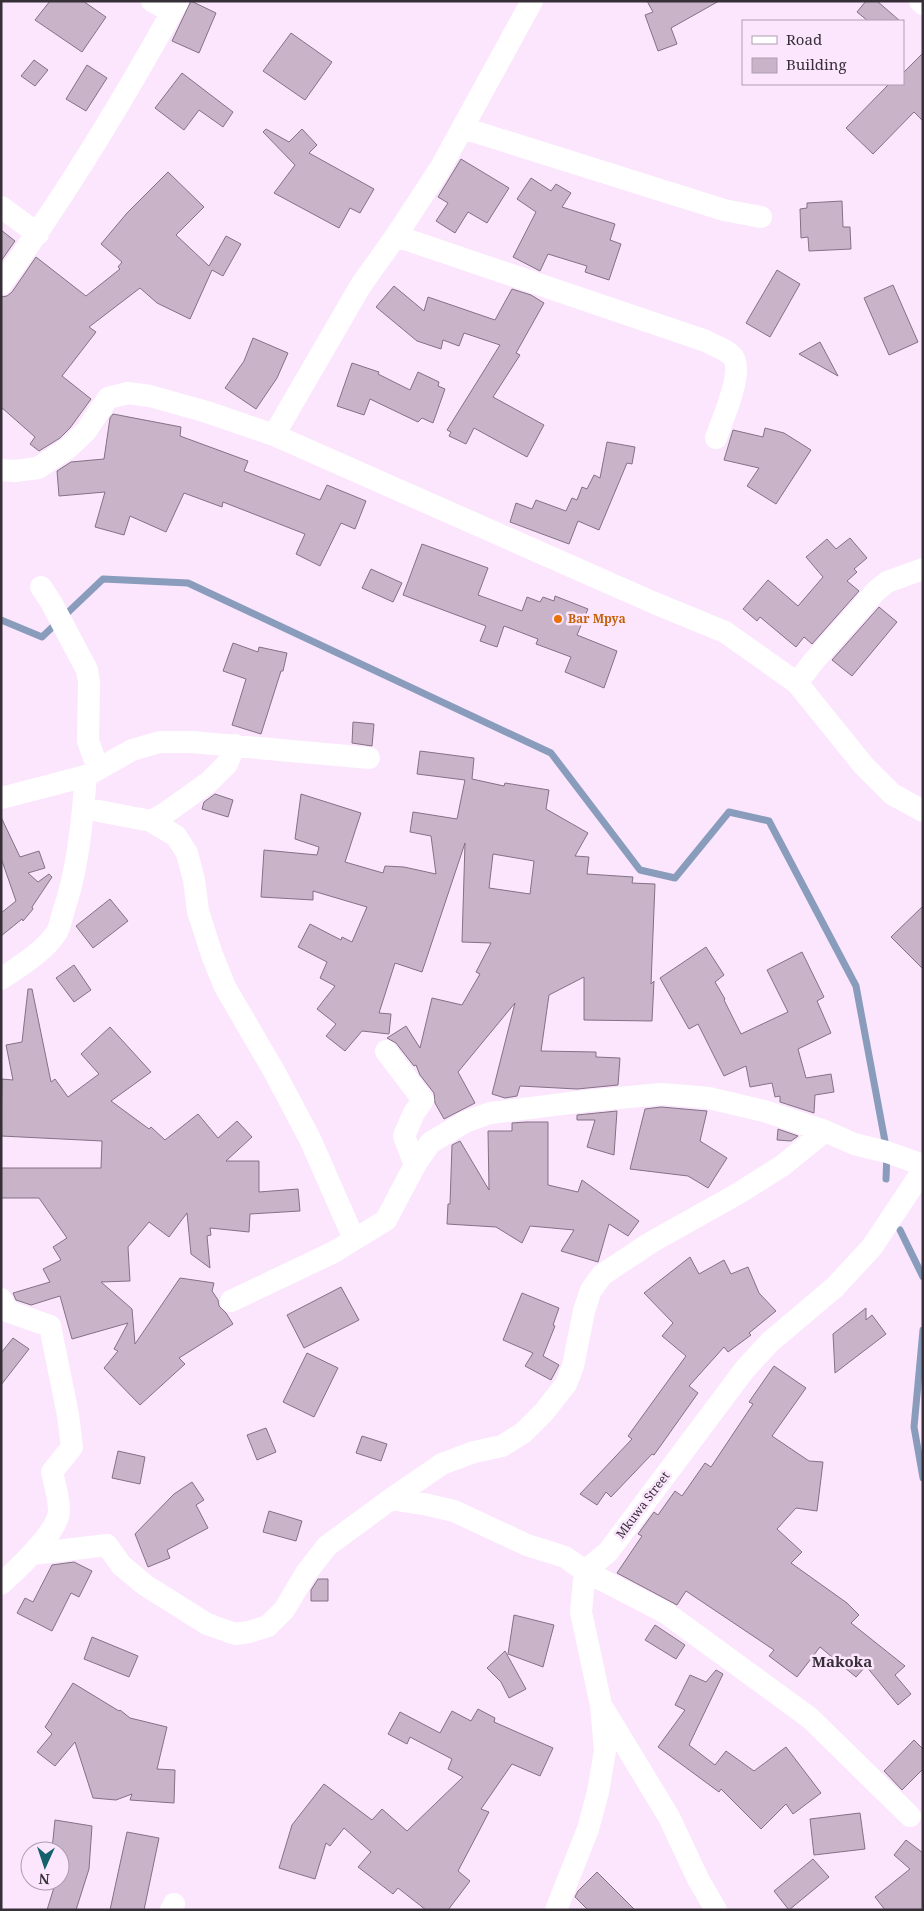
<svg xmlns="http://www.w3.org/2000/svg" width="924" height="1911" font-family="'Noto Serif',serif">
	<rect width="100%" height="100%" fill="#fce6fe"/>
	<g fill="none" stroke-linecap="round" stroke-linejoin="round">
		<path stroke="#899cbc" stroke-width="7" d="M1,620L42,637L103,579L188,583L551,753L640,870L675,878L729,812L769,821L856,986L887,1152L886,1179
			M900,1230L923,1277
			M923,1330L914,1427L923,1478"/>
	</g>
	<path fill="#c8b3c9" stroke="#847186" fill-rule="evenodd" d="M50,1H83L106,17L82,52L35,20Z
		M191,1L216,13L199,53L172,41Z
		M647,1H719L671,28L677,44L658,51L645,15L653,12Z
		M866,1H877L900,21H868L857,12Z
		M291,33L332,62L305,100L263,71Z
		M923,53V121L914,112L873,154L846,128L889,84H903V73Z
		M34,60L48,70L35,86L21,76Z
		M87,65L107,78L86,111L66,99Z
		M182,73L233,112L223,127L199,110L184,130L155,108Z
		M266,129L289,142L302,129L317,145L309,153L374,189L360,213L350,208L339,228L274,193L295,165L263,132Z
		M461,159L509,188L487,223L468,212L455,233L436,221L448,203L438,197Z
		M168,172L204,207L176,235L209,266L226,236L241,244L223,276L212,270L190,319L157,303L140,288L89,327L96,332L62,376L91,399L70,428L60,438L39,451L30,444L35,437L1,407V297L7,296L12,292L36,257L86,296L120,269L118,267L122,262L101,244L127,213Z
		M531,178L551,191L556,184L571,193L562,207L615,224L610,240L621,244L609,280L585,272L587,266L548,254L540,271L513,257L536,212L517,199Z
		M842,201L843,227H850L851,249L809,251L808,237L801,238L800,209L807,208V203Z
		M1,230L15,241L1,261Z
		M777,270L800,284L770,337L746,323Z
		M893,285L918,342L889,355L864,298Z
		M394,286L424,311L428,297L495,320L512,289L531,295L544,303L516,353L520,355L493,397L544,425L527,457L474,428L466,444L449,436L451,432L447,430L500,345L464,333L459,346L443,340L441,349L417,341L376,307Z
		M253,338L288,353L277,378L256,409L225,388L244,361Z
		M820,342L838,376L799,354Z
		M352,363L379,372L378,374L410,390L418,372L439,382L438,386L445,389L433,423L422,418L418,422L370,399L364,415L337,406Z
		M113,414L181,427L180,436L248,461L244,471L320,500L327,485L366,501L355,529L341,523L320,566L296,554L305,534L223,502L222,507L184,493L166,532L130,516L124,535L95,527L105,492L59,496L57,471L71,462L104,459L110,418Z
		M765,428L784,433L811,450L776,504L747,486L759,468L724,460L733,430L763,437Z
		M607,442L635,447L632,464L627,463L599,530L578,521L569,544L510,522L516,503L532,509L536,500L566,511L572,498L577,500L582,487L587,489L594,475L600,478Z
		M850,538L867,558L854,569L857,572L847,581L859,591L812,644L804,637L796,647L760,617L757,621L743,609L768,580L798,606L823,577L806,557L827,539L836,549Z
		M422,544L488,568L478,595L522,611L527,597L540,602L543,597L554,601L555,596L588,609L577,635L617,651L604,688L565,672L571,657L536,644L538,639L504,626L497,647L480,641L486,626L403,595Z
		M371,569L402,583L393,602L362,588Z
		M879,607L897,622L852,676L832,660Z
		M233,643L258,652L259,647L287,653L283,671H281L261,734L232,725L246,679L223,671Z
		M353,722L374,724L372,746L352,743Z
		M420,751L474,758L472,779L504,786L505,783L549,790L546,809L588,833L575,856L589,857L587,874L633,877L632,883L655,884L651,984L654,981L652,1021L584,1020V977L549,995L541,1051L596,1052V1057L620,1058L618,1085L577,1089L520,1086L517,1096L505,1098L492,1094L515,1003L458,1072L475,1103L444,1119L435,1103L434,1093L420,1075L416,1065L414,1066L396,1043L387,1038L406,1026L420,1048L432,998L462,1005L480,974L476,972L491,943L462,942L465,843L422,972L395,963L379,1013L391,1014L389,1034L362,1031L345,1051L326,1036L336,1024L317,1009L335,986L320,978L327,962L298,947L310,924L341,940L342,937L352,942L367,907L313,891V900L261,897L264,850L317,855L319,847L295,839L301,794L361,813L345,862L383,873L385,866L404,867L436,874L431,836L410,832L413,812L457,819L465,780L417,774ZM493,854L534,861L530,894L489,888Z
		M215,794L233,800L228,817L202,809L204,802Z
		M1,817L20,857L39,851L45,868L28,873L38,882L49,874L52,877L32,907L33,909L23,921L22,919L1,936V913L16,901L1,858Z
		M110,899L128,921L93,948L76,926Z
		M923,906V969L891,937Z
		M706,947L724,975L715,982L725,999L724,1000L741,1034L788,1012L767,970L802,952L824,997L817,1001L831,1033L798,1049L806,1078L831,1074L834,1092L815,1095L814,1113L780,1102V1096L775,1097L772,1083L750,1087L746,1066L724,1076L698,1024L689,1029L660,978Z
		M74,965L91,990L74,1002L56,978Z
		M28,989H32L51,1082L55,1079L68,1097L99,1074L81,1054L110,1027L151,1072L111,1101L149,1129L151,1127L165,1140L198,1114L218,1138L237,1121L252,1137L226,1161H259V1192L298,1189L300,1211L250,1214L249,1232L210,1228L211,1235L207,1236L210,1268L191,1254L187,1213L169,1237L149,1222L128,1247L130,1281L101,1282L132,1309L135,1344L180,1278L214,1283L212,1291L218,1300L219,1306L226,1313L233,1324L179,1358L185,1364L140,1405L104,1368L118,1351L114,1349L128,1323L72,1339L60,1296L31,1305L16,1300L13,1293L50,1282L43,1269L61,1260L53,1247L67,1238L39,1198H1V1168H101L102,1141L1,1136L2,1079L13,1080L6,1045L22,1042Z
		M661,1107L707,1111L700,1141L727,1158L708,1188L688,1176L630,1169L645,1109Z
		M617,1111L614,1155L587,1147L595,1120H577V1115Z
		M526,1122H548V1185L578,1192L582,1180L639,1221L628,1236L609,1224L598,1262L561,1251L574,1230L530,1226L522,1243L496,1227L447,1224L448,1204H450L452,1145L460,1141L489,1190L488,1131H512V1123Z
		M778,1129L798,1136L791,1141L777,1140Z
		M690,1257L699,1274L724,1260L731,1274L748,1267L759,1293L776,1311L749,1333L751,1335L728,1352L724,1347L689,1386L698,1393L654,1455L652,1454L611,1497L606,1492L597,1505L580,1494L632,1439L628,1436L686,1356L662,1336L673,1323L644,1293Z
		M341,1287L359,1320L304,1348L287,1315Z
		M522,1293L559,1308L553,1325L555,1326L543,1356L559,1365L551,1380L525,1366L533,1353L503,1340Z
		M866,1308V1320L872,1315L886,1334L835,1373L833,1334Z
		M13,1338L29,1349L1,1385V1353Z
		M307,1353L338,1368L314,1417L283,1402Z
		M774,1366L806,1388L772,1436L809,1461L823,1462L817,1511L796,1508L777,1529L802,1552L791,1563L847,1603L859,1615L851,1623L905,1666L895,1675L911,1694L898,1705L866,1666L856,1677L820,1647L797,1677L769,1656L774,1650L686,1591L677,1605L617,1573L642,1536L638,1534L654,1512L658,1515L675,1491L682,1496L705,1463L711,1467L753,1404L749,1402Z
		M266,1428L276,1452L257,1460L247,1435Z
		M362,1436L387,1444L381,1461L356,1453Z
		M118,1451L145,1457L140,1484L112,1478Z
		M192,1482L204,1500L196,1505L208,1528L167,1550L170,1558L148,1567L135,1534L174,1494Z
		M269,1511L302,1521L296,1541L263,1532Z
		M74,1562L92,1571L79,1597L71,1593L52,1631L17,1613L25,1598L33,1602L52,1565Z
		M318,1579H328V1601H311V1590Z
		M514,1615L554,1625L543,1667L508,1654Z
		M655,1625L685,1645L676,1659L645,1640Z
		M92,1637L138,1656L129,1677L84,1659Z
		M505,1651L526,1689L509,1698L501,1682L487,1668Z
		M716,1670L723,1674L689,1745L715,1765L726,1751L754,1771L786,1747L821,1793L793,1814L786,1804L761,1829L721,1789L719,1792L658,1747L685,1710L675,1705L690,1675L706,1682Z
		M73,1683L119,1711L120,1710L130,1718L167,1727L157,1769L175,1770L174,1803L130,1800L132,1794L116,1800L93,1798L75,1742L55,1766L37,1752L52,1734L45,1727Z
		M478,1709L495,1718L494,1722L553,1748L540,1776L512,1764L481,1809L489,1812L458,1871L470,1881L448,1910H426L398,1888L393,1894L358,1867L371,1852L344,1828L330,1846L326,1843L315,1879L279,1868L292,1825L324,1784L372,1820L382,1809L407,1831L463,1777L448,1769L452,1759L410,1737L407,1744L388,1734L400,1712L440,1733L452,1711L471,1721Z
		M914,1740L923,1749V1769L902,1790L884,1771Z
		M860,1813L865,1849L814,1855L810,1819Z
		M55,1820L92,1826L89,1869L76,1910H47L56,1881H60L61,1850L52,1849Z
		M127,1832L159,1838L144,1910H110Z
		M906,1840L923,1853V1910H885L875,1897L910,1869L894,1855Z
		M813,1859L829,1877L789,1910L774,1891Z
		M597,1872L635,1910H588L575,1897L578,1891Z"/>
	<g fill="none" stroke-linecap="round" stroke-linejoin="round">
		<path stroke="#fff" stroke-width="22" d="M152,1L172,12
			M920,1L923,4
			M463,128L724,210L761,217
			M1,207L38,234
			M396,236L706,341C714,346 728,350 733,357C744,373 722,420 716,438
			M1,284C67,194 124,99 178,1
			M274,435L361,285L396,236L441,167L532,1
			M1,470L15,471L38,468L68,448L86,431L108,398L128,393L150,396L207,412L274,435L652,602L725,632L797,683L864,766L892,794L923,811
			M41,587L51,602L87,670L89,682L88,741L98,769
			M797,683L813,662L876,591L887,582L923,569
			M1,798L86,776
			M83,808L151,821L167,812L209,782L227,764L235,745
			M151,821L176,836L187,853L194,880L198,911L212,955L225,987L274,1071L310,1139L354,1239
			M1,979C20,966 44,952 57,932C60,926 61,919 63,913C78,870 82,822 86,776L132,750L160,742H192L369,758
			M386,1051L423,1100L414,1113L404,1136L415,1165
			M1,1299L7,1311L50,1326
			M231,1301L334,1252L386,1220L415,1165L430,1143L465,1122L490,1113L586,1101L661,1094L687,1096L709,1098L764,1111L825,1131L854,1144L887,1152L923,1165
			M391,1499L442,1464L474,1452L502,1446L523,1433L544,1412L566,1384L573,1366L584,1311L591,1290L602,1275L650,1243L739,1193L782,1166L825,1131
			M32,1554L107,1545L121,1565L145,1585L207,1624L235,1634L249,1632L268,1626L284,1610L306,1573L327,1546L391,1499L424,1504L454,1511L527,1545L565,1557L585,1571L666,1613L810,1718L910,1816
			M1,1584C17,1569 58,1533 59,1511C59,1498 55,1485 52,1472L72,1447L68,1415L50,1326
			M604,1710L669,1817L698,1879L716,1910
			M171,1910L174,1904
			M556,1910L588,1829L598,1792L605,1751L601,1705L581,1612L585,1571L608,1552L745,1369L770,1342L835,1287L872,1247L923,1170"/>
	</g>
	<circle fill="#e8710a" stroke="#fce6fe" stroke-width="2" cx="558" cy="619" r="5"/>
	<g text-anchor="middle" stroke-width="5" stroke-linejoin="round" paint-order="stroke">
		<g font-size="12" font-weight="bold" fill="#c56008" stroke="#fce6fe" text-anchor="start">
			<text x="568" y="623">Bar Mpya</text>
		</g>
		<g font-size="12" fill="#372f38" stroke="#fce6fe">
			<text transform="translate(643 1505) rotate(-53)" y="4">Mkuwa Street</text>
		</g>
		<g font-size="15" font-weight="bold" fill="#372f38" stroke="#fce6fe">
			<text x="842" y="1667">Makoka</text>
		</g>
	</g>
	<rect width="924" height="1911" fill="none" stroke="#372f38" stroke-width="5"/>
	<rect x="742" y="20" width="162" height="65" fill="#fce6fe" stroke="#ad9daf"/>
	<rect x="752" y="36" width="25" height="8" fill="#ffffff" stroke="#ad9daf"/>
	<text x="786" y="45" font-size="15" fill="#372f38">Road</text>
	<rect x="752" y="58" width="25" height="15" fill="#c8b3c9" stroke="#ad9daf"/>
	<text x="786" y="70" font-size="15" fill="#372f38">Building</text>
	<g transform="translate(45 1866) rotate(183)"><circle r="24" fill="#fce6fe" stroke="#ad9daf"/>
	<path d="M0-4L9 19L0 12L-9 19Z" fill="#14616d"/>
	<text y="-8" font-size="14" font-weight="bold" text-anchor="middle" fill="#372f38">N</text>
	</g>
</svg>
